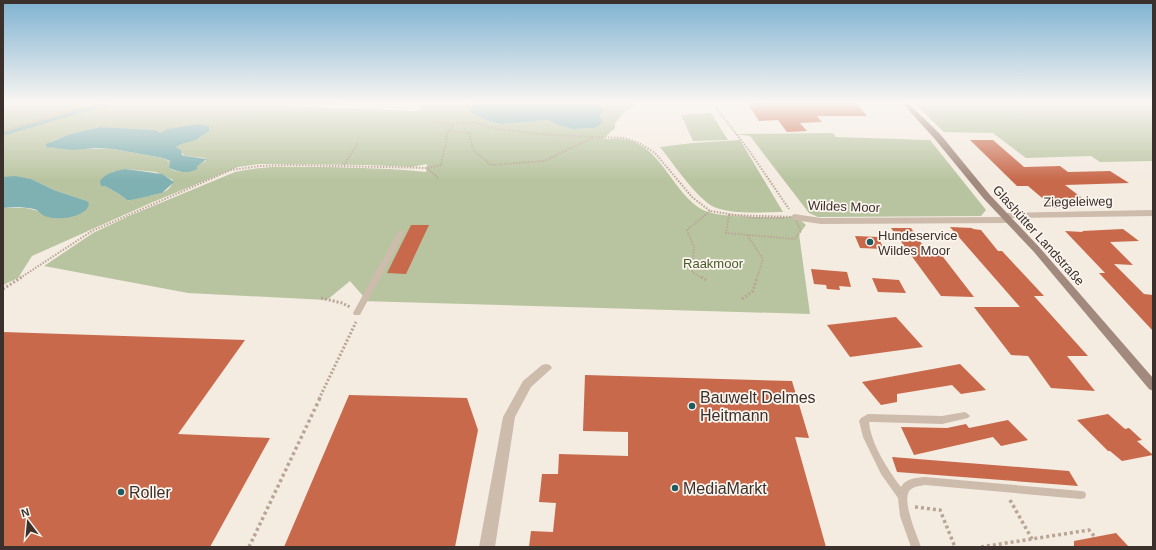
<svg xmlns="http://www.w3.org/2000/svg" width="1156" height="550" font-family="Arial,sans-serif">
	<rect width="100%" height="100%" fill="#f4ebe1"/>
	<path fill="#b8c4a0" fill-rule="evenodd" d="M3,103H387L265,105L417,111L424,104L478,103L472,106C482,117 486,121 501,124L543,120H549L558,125L573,129L594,128L603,112L597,103H636L633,107L625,111L615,123V128L603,139C611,139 620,138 628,140C663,149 673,194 703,210C721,219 775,217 797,217L806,225L799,234L810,314L360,301L363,296L350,281L327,300L188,293L44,266L93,233L129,216L235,172C264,165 295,167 324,167C359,168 392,168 426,172L427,164L412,167L367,165L260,164L238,167L153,202L32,256L18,278L3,285V208H26L39,211L53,217H71L87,201L54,190L31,179L3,177ZM198,124L209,126C202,145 185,137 176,147L185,156L206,158V161C191,167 186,177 169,168L170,162L163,158L113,149L51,148L50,142L70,134L100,127L155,130L161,133L169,129ZM126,169L156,172L173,180C171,195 151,195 140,197C135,198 132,201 127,200L119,194L105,186L112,172Z
		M914,103H1153V161L1100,162L1091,156L1026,158L993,133L944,132Z
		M711,113L728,140L693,141L681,115Z
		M833,133L836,137L930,140L986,210L981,216L818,217L809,213L750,136L735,134Z
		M740,140L783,212C763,212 733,215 714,207C697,199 673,163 660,147L693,143Z"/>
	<path fill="#7fb0b2" d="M478,103H597L604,110L600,116L603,122L599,126L594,128L573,129L558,125L548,120L501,124L489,121L471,113L469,108Z
		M198,124L209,126V131L196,140L181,144L176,147L181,150L182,155L185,156L207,159L196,167L198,168L197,169C188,174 178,172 169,168L170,161L163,158L113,149L96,148L72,150L46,147V144L70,134L100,127L155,130L161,133L167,129Z
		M126,169L162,174L174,182L162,193L131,200H127L119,194L105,186H101L100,181C106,173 116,170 126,169Z
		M15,176L31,179L54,190L87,201L89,204C86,218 56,221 45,216C40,214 39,210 34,209C25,207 13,207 3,208V177Z"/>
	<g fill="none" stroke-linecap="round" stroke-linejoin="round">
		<path stroke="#7fb0b2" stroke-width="3" d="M3,134L109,103"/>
	</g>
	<path fill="#c8694b" d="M747,103H856L867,116H817L822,122L800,123L807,131L787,132L778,120L759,121Z
		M970,140H993L1024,167L1060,166L1068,172L1110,171L1129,183L1065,185L1082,198H1067L1079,207L1054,208L1028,186H1017Z
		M411,225H429L406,274L387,273Z
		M950,227L972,228L973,229L981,230L998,251H1002L1044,296H1034L1088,356H1067L1095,391L1051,388L1028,356L1011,355L974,307H1020Z
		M891,228H911L928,253H940L974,297L941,296Z
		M1123,229L1139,241L1110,242L1133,265L1114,264L1144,294L1153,295V331L1099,273H1105L1065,231L1083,232L1082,231Z
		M855,236L878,237L884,249L860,248Z
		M811,269L847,272L851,287L839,286L840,290L827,289L826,285L814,284Z
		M872,278L899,280L906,293L878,292Z
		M896,317L923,347L850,357L827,325Z
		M3,332L245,340L178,434L270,438L210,547H3Z
		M960,364L986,390L961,394L952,385L897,394V402L881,405L862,382Z
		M585,375L792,381L809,438L795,437L826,547H529L531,531L553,532L556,503L539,502L542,474H558L559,454L628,456V432L583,431Z
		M349,395L467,398L478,430L455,547H284Z
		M1108,414L1125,429L1129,428L1142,440L1137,441L1153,455L1122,461L1110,451H1108L1077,420Z
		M1008,420L1028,440L1001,446L993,437L914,455L901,427L947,428L966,424L969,428Z
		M892,457L1069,471L1078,486L897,472Z
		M1116,533L1129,547H1074V541Z"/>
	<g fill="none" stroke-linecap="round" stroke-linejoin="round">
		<path stroke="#b9a596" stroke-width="2" stroke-dasharray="1.5 1.5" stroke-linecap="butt" d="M714,103L716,108L748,149L789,209
			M433,122L453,124
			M3,131L99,103
			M448,131L469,133L473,150L491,165L544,161L594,137
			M344,165L358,143
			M428,169L439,179
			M729,215L794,217L801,231L795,239L726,233Z
			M747,235L763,259L757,278
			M20,278L92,231L231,170L260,166L290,165L428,168L441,165L448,131L453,124L472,122L499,129L548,135L624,138L639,143L655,153L692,197L710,211L754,218H785
			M702,278L692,272L694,247L687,230L710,211"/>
		<path stroke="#b9a596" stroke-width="3" stroke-dasharray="2 2" stroke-linecap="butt" d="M701,277L708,281
			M3,289L22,277
			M321,298L342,303L350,307
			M742,299L753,291L757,277
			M319,399L356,322"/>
		<path stroke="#b9a596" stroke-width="3.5" stroke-dasharray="3 3" stroke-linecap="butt" d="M1010,500L1032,539
			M915,507L940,510L955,547
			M249,547L320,398
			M981,547L1089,530L1095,537"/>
		<path fill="#cdbbac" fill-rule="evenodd" d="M401,230L404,232L399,243L361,313L360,315H354L353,313L398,232Z
			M965,412L968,414L970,416L968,418L942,424L874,422H869C871,444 888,470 901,487C906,478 916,478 925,477L1081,491L1085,492L1086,495L1085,498L1081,499L925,485C920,486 914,486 910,490C901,500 917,535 921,547H911L900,516L898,498L881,474L863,437L859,421L861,418L868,414L942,416Z"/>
		<path fill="#cdbbac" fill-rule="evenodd" d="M1153,210V216L1011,218V222L1008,223L821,224L794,220L790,217L794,214L821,218L1001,217V214L1004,213Z
			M546,364L550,365L552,368L531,387L515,417L495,547H479L503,417L523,381L542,365Z"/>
		<path fill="#a18a7d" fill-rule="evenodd" d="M902,103H908L940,134L990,195L1040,248L1153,378V391L1149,389L1034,252L984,199L934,138Z"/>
	</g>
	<linearGradient id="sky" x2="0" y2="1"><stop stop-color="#7eb2d2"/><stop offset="0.57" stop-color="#faf6f2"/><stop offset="1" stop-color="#faf6f2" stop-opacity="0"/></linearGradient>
	<rect width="1156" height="180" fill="url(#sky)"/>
	<g fill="#1f5a5e" stroke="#fbf5ee" stroke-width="1.5">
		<circle cx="870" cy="242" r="4"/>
		<circle cx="692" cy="406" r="4"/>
		<circle cx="675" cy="488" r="4"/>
		<circle cx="121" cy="492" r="4"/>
	</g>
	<g text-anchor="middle" stroke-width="3.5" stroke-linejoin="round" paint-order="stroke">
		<g font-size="13" fill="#3b302b" stroke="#fbf5ee">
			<text transform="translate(1078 201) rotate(-1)" y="5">Ziegeleiweg</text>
			<text transform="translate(844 206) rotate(2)" y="5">Wildes Moor</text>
			<text transform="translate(1039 235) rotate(48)" y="5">Glashütter Landstraße</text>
		</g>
		<g font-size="13" fill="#3b302b" stroke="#fbf5ee" text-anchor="start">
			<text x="878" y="240">Hundeservice<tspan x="878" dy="15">Wildes Moor</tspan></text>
		</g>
		<g font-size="13" fill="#4a5a2e" stroke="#fbf5ee">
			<text x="713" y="268">Raakmoor</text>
		</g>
		<g font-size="16" fill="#3b302b" stroke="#fbf5ee" text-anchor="start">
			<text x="700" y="403">Bauwelt Delmes<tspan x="700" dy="18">Heitmann</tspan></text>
			<text x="683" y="494">MediaMarkt</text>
			<text x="129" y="498">Roller</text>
		</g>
	</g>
	<rect width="1156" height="550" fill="none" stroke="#3b302b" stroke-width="8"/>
	<g transform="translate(28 522) rotate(344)" stroke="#fbf5ee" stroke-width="3" paint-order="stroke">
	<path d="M0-3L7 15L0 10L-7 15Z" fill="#3b302b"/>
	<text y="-6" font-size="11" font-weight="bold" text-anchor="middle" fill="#3b302b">N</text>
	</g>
</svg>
